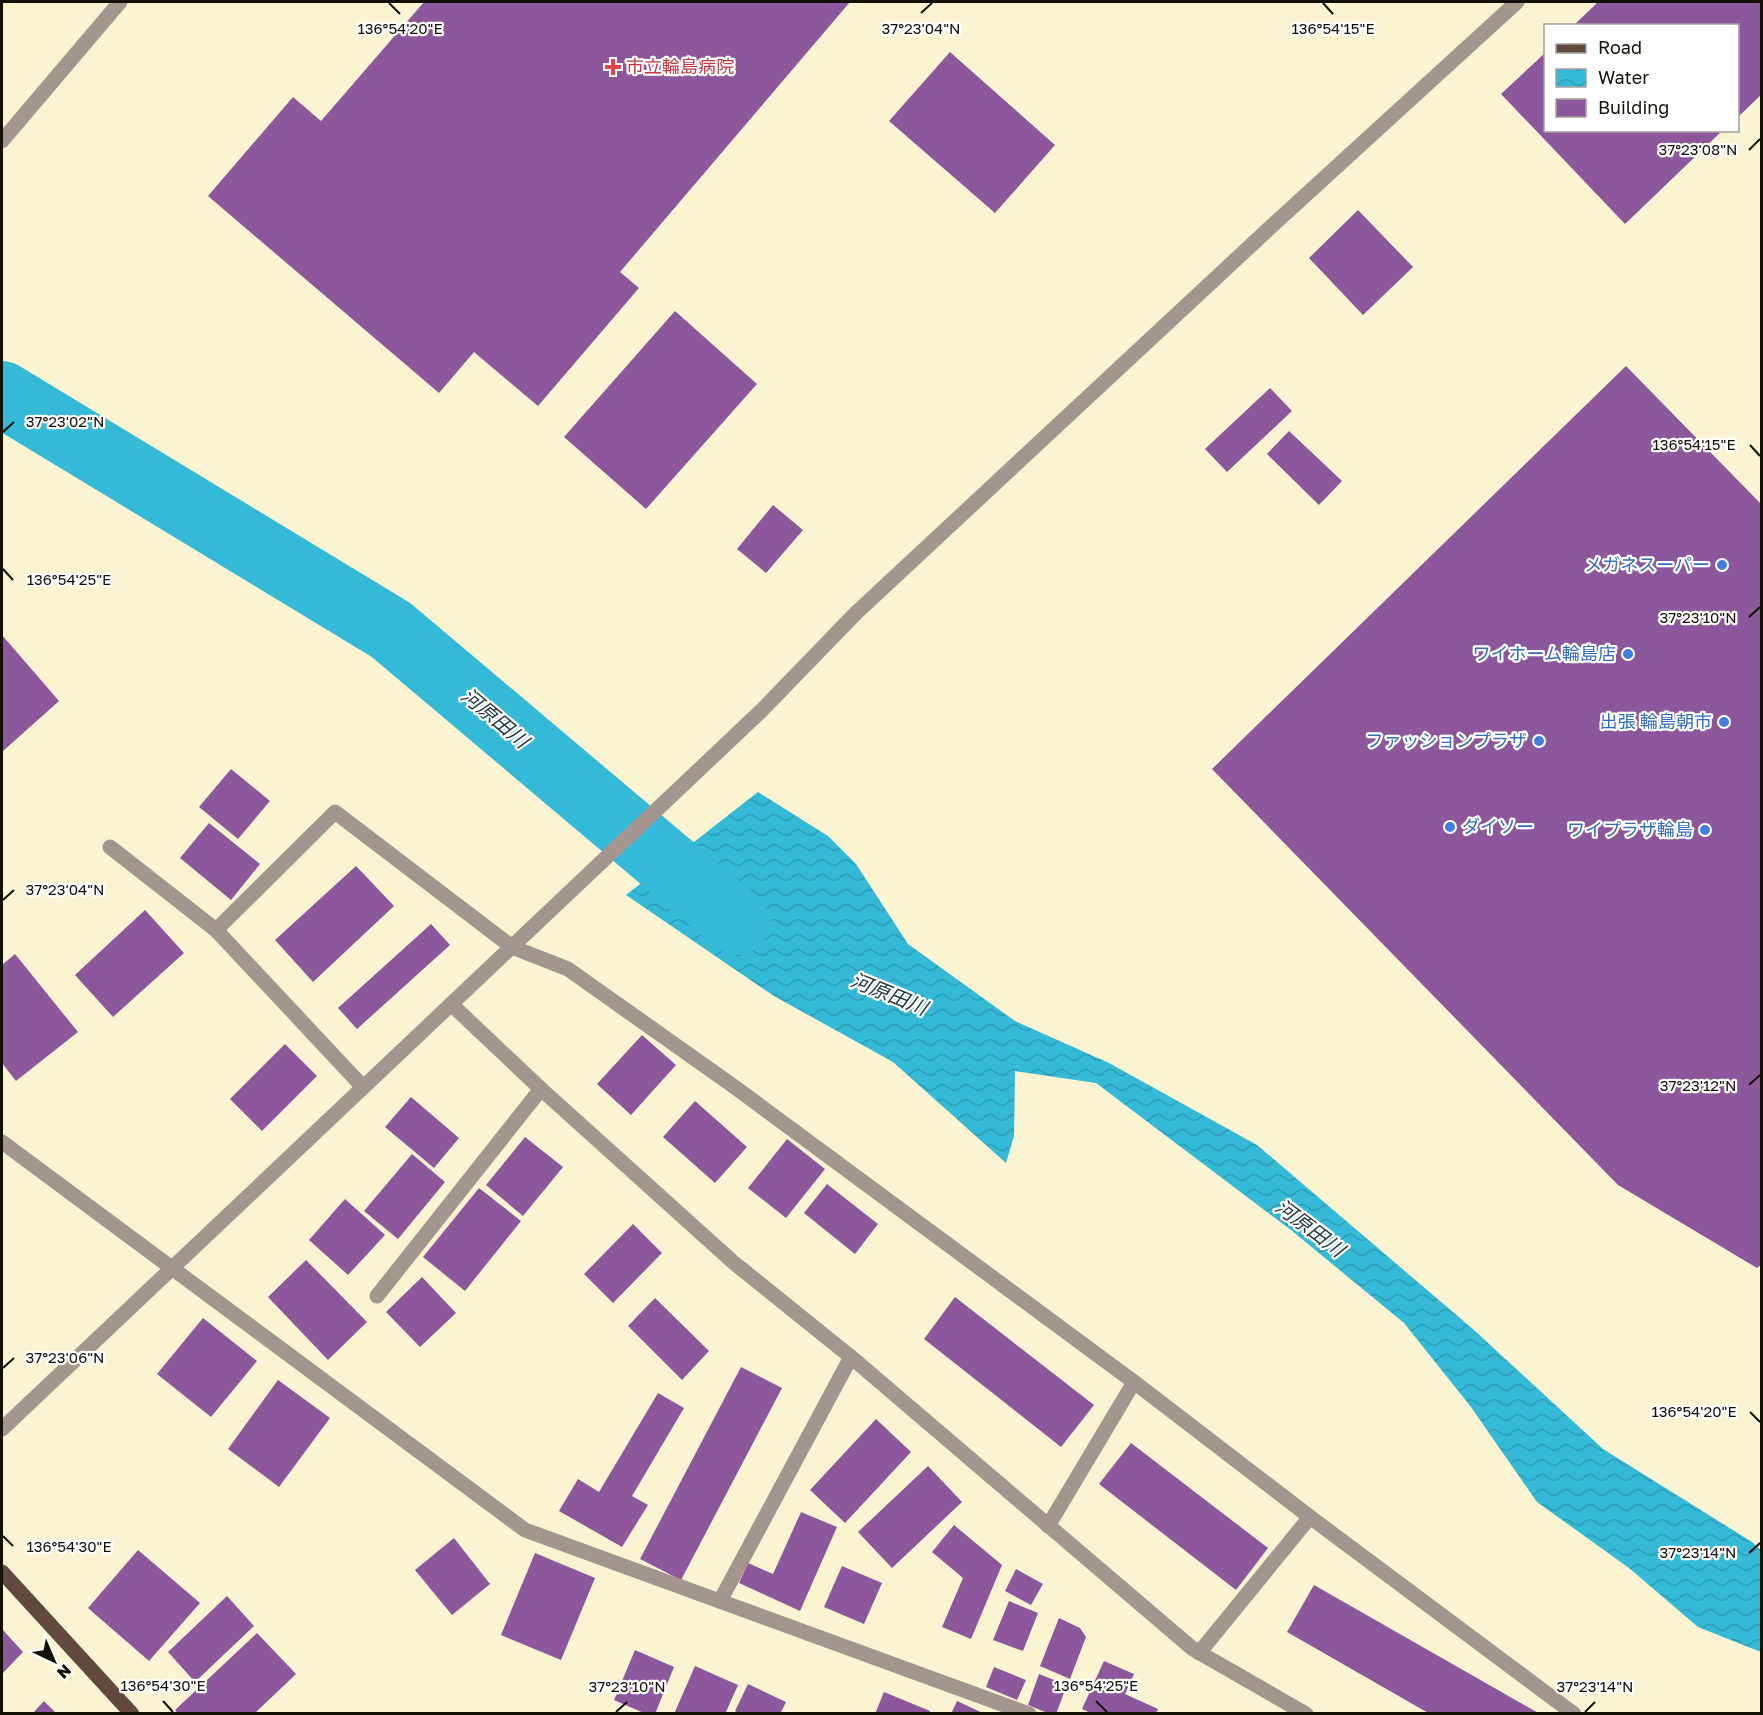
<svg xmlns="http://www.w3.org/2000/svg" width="1763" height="1715" font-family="'Golos Text','Noto Sans JP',sans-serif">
	<defs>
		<pattern id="water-waves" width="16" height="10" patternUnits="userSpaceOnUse" patternTransform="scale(1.5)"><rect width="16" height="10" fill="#34b9d6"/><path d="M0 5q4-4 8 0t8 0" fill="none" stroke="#2d9eb6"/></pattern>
	</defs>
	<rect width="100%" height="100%" fill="#faf4d2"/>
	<path fill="url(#water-waves)" d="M758,792L828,836L856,864L908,944L1015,1021L1109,1063L1257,1145L1474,1330L1603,1449L1752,1542L1761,1550V1652L1698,1627L1629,1568L1537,1502L1471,1407L1404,1323L1291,1230L1096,1083L1015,1071L1014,1136L1006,1163L893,1062L774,996L626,895Z"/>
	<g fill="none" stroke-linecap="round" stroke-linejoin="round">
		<path stroke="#34b9d6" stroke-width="66" d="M2,394L391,630L737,922"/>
	</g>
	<path fill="#8d589b" d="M424,2H850L620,272L639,288L538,406L474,352L439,393L208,196L293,97L321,121Z
		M1598,2H1762V94L1738,117V26H1573Z
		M950,52L1055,145L995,213L889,121Z
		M1546,52V130H1723L1625,224L1501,94Z
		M1358,210L1413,267L1363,315L1309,258Z
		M675,311L757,384L646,509L564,437Z
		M1626,366L1762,505V1264L1757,1268L1618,1185L1212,769Z
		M1270,388L1292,411L1227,472L1205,449Z
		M1289,431L1342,481L1319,505L1267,454Z
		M773,505L803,530L766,573L737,549Z
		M2,635L59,701L2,752Z
		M231,769L270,801L238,839L199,807Z
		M209,823L260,864L231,900L180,858Z
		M356,866L394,906L313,982L275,940Z
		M145,910L184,953L113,1017L75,975Z
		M431,924L450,945L357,1029L338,1008Z
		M15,954L78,1032L16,1081L2,1063V965Z
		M642,1035L676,1065L631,1115L597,1084Z
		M285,1044L317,1076L262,1131L230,1099Z
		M411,1097L459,1138L434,1168L385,1127Z
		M695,1101L747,1147L715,1183L663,1137Z
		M525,1137L563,1167L523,1216L486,1185Z
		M787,1139L825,1169L786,1218L748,1188Z
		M412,1154L445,1182L398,1239L364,1211Z
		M827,1184L878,1224L855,1254L804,1213Z
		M479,1188L521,1221L465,1291L423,1257Z
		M345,1199L385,1235L348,1275L309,1240Z
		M633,1224L662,1253L613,1303L584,1274Z
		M306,1260L367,1322L328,1360L268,1297Z
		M422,1277L456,1313L420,1347L386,1312Z
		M955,1297L1094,1405L1061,1447L924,1339Z
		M655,1298L709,1351L682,1380L628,1326Z
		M203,1318L257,1361L211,1417L157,1374Z
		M741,1367L782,1388L681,1580L640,1559Z
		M278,1380L330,1418L279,1487L228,1449Z
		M658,1393L684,1408L632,1496L648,1505L622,1547L559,1511L578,1479L599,1492Z
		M876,1419L911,1452L845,1523L810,1490Z
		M1131,1443L1268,1548L1236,1590L1099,1484Z
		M928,1466L962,1502L892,1568L858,1532Z
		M801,1512L837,1527L800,1611L739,1583L748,1563L773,1574Z
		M954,1525L1002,1565L971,1639L942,1627L963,1578L932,1552Z
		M454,1538L490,1584L452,1615L415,1570Z
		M138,1550L200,1603L149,1661L88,1608Z
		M535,1553L595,1578L561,1660L501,1635Z
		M842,1566L882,1583L864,1624L824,1607Z
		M1016,1569L1043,1584L1031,1605L1005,1591Z
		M1314,1585L1540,1714H1430L1287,1632Z
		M227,1596L254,1626L195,1682L168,1652Z
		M1009,1601L1038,1613L1023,1651L993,1640Z
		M1059,1618L1080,1628L1086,1637L1070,1679L1040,1666Z
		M2,1629L23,1652L2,1674Z
		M257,1633L296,1674L254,1714H178L175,1710Z
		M635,1650L674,1667L655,1714H646L614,1700Z
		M1104,1661L1134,1674L1125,1694L1158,1709L1156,1714H1093L1082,1709Z
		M695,1666L738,1685L725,1714H674Z
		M994,1667L1026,1680L1017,1700L986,1687Z
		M1039,1674L1067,1685L1056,1714H1050L1028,1705Z
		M748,1684L786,1702L780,1714H739L735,1711Z
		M884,1692L930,1711L929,1714H875Z
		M44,1701L57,1714H32Z
		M957,1701L985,1714H951Z"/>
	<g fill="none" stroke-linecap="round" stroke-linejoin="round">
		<path stroke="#a4958f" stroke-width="15" d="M2,141L120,2
			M110,847L216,930
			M363,1087L216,930L335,812L512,947L568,969L736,1088L1134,1382
			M2,1142L525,1530L1029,1714
			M377,1296L541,1089
			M1048,1526L1134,1382L1310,1517
			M720,1601L851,1357
			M1199,1653L1310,1517L1574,1714"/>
		<path stroke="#a4958f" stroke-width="15" d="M451,1004L541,1089L733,1262L851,1357L1193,1649L1306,1714
			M2,1429L761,711L856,613L1275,223L1517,2"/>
		<path stroke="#624940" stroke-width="15" d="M2,1572L132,1714"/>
	</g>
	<path fill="none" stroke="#131106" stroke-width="2" d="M389,3L400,14M1323,3L1333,14M921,13L932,3M1749,150L1760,139M3,432L14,422M1750,445L1760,456M3,569L13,580M1749,617L1760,607M3,900L14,890M1749,1085L1760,1075M3,1368L14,1358M1750,1412L1760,1422M3,1536L13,1546M1749,1553L1760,1543M163,1701L173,1712M1096,1701L1107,1712M616,1712L627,1702M1585,1712L1595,1702"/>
	<path fill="#e0444e" stroke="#fff" stroke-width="2" d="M610 58h6v6h6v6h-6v6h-6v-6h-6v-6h6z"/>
	<g fill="#3f7fe0" stroke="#fff" stroke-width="2">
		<circle cx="1722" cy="565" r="6"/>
		<circle cx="1628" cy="654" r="6"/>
		<circle cx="1724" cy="722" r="6"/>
		<circle cx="1539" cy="741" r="6"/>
		<circle cx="1450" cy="827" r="6"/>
		<circle cx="1705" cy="830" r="6"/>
	</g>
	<g text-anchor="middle" stroke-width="4.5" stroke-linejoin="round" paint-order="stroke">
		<g font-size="18" fill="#be3a42" stroke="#fff" text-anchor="start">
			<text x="626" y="73">市立輪島病院</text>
		</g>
		<g font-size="18" fill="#366cbe" stroke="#fff" text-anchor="end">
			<text x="1710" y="571">メガネスーパー</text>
			<text x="1616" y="660">ワイホーム輪島店</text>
			<text x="1712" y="728">出張 輪島朝市</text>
			<text x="1527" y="747">ファッションプラザ</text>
			<text x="1462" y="833" text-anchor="start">ダイソー</text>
			<text x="1693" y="836">ワイプラザ輪島</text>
		</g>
		<g font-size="20" font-style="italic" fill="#1d3338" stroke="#fff">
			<text transform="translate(495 718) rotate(40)" y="7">河原田川</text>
			<text transform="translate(889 994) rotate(22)" y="7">河原田川</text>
			<text transform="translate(1310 1228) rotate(37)" y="7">河原田川</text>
		</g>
	</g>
	<g font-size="15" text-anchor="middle" fill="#131106" stroke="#fff" stroke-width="4.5" stroke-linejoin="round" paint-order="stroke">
		<text x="921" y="34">37°23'04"N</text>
		<text x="400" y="34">136°54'20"E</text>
		<text x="1333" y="34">136°54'15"E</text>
		<text x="1698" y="155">37°23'08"N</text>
		<text x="65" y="427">37°23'02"N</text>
		<text x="1694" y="450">136°54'15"E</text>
		<text x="69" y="585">136°54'25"E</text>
		<text x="1698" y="623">37°23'10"N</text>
		<text x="65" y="895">37°23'04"N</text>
		<text x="1698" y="1091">37°23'12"N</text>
		<text x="65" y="1363">37°23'06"N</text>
		<text x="1694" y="1417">136°54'20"E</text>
		<text x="69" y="1552">136°54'30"E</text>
		<text x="1698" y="1558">37°23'14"N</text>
		<text x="163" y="1691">136°54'30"E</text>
		<text x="1096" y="1691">136°54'25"E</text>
		<text x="627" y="1692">37°23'10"N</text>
		<text x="1595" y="1692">37°23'14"N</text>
	</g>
	<rect width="1763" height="1715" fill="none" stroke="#131106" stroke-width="6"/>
	<rect x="1544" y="24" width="195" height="108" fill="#ffffff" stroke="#a1a09b" stroke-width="1.5"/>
	<rect x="1556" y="44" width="30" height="9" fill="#624940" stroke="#a1a09b" stroke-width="1.5"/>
	<text x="1598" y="54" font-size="18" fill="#131106">Road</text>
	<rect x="1556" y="69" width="30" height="18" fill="url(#water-waves)" stroke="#a1a09b" stroke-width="1.5"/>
	<text x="1598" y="84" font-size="18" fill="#131106">Water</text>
	<rect x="1556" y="99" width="30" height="18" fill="#8d589b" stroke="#a1a09b" stroke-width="1.5"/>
	<text x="1598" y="114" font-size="18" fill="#131106">Building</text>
	<g transform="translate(54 1661) rotate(136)" stroke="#ffffff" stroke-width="4.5" paint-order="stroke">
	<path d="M0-4.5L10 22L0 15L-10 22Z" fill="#131106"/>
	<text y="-9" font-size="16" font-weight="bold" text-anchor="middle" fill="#131106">N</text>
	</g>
</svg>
